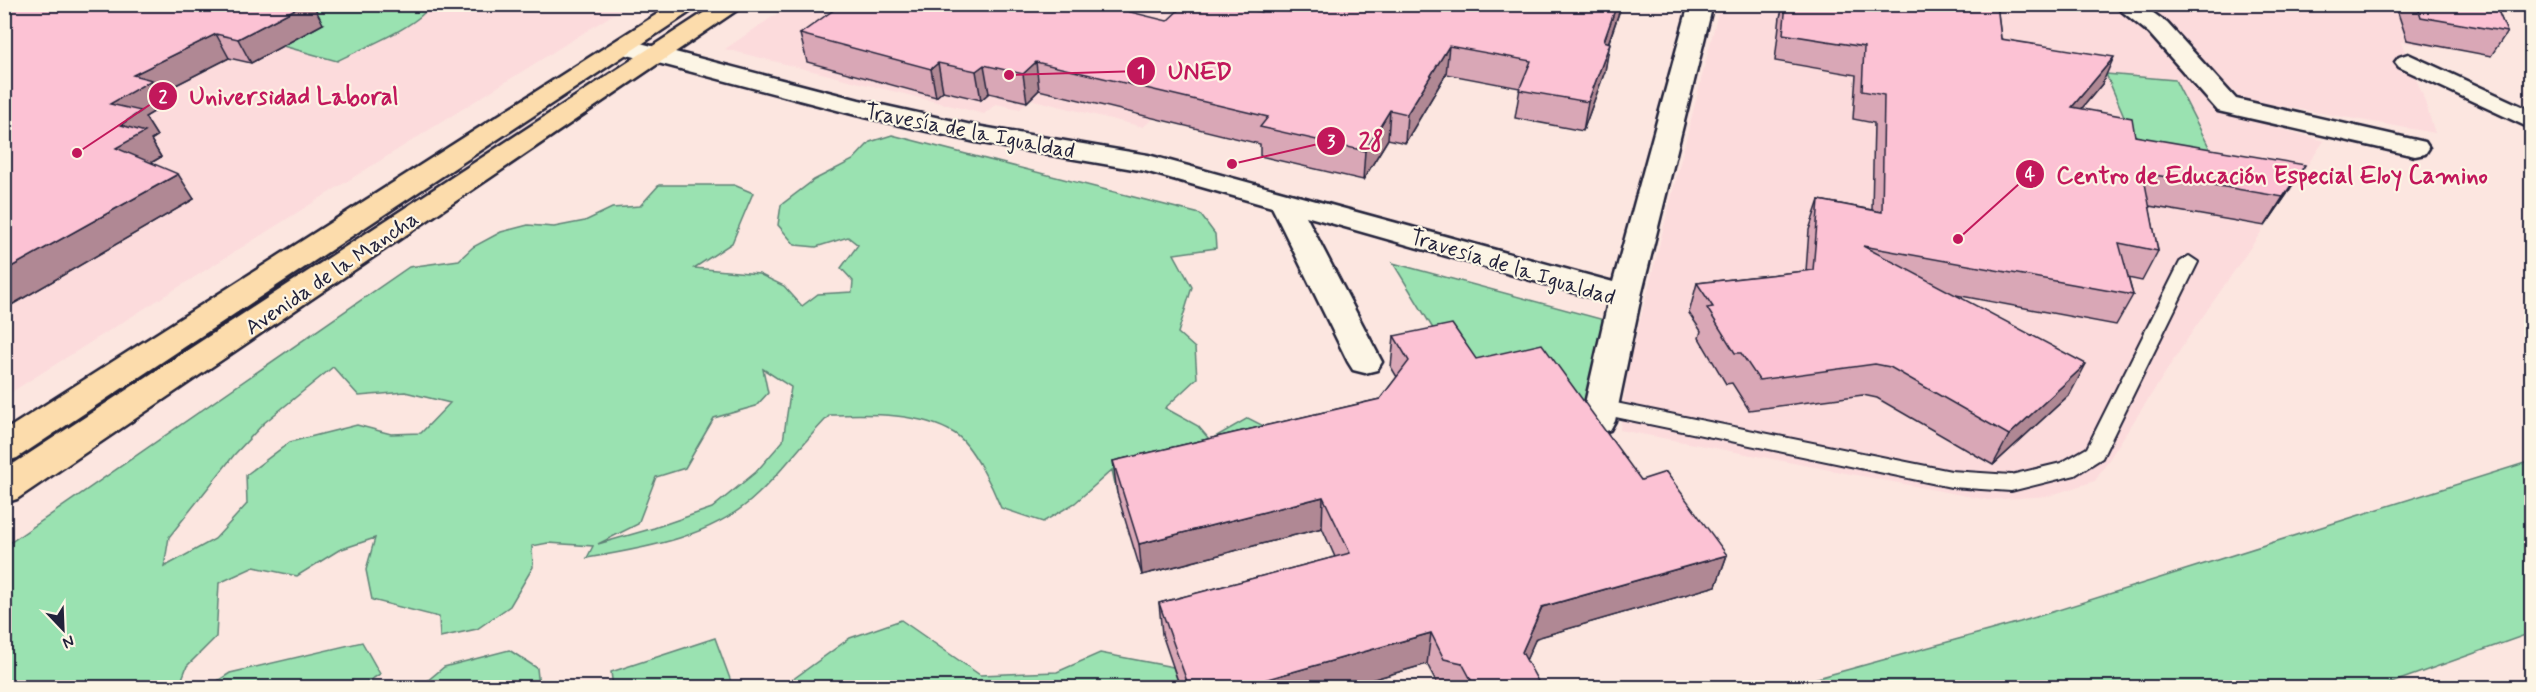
<svg xmlns="http://www.w3.org/2000/svg" width="2536" height="692" font-family="Mynerve,sans-serif">
	<rect width="100%" height="100%" fill="#fce6e0"/>
	<filter id="ink" filterUnits="userSpaceOnUse"><feTurbulence type="fractalNoise" baseFrequency=".0167" numOctaves="2"/><feDisplacementMap in="SourceGraphic" scale="12" xChannelSelector="R" yChannelSelector="G"/><feConvolveMatrix kernelMatrix="1 2 1 2 8 2 1 2 1" color-interpolation-filters="sRGB"/></filter>
	<g filter="url(#ink)">
		<path fill="#fcdbdc" d="M5,5H628L5,396Z
			M790,5H1293L1143,127L1030,99L1020,109L996,104L984,114L725,49Z
			M1720,5H2116L2136,18L2187,75L2234,115L2324,141L2188,338L2095,481L2048,496L1988,500L1620,430L1628,368Z
			M2139,5H2471L2491,56L2401,42L2422,93L2435,133L2241,99L2165,23Z"/>
		<path fill="#9ae2b1" stroke="#5e8276" stroke-width="1.5" fill-rule="evenodd" d="M253,5H430C420,26 360,49 337,61L283,46Z
			M2106,74L2175,80L2211,151L2136,144Z
			M892,135L1200,214L1215,234L1216,248L1174,254L1192,287L1178,333L1195,348L1197,378L1165,408L1198,426L1210,440L1248,418L1285,437L1117,493L1112,470L1075,503L1043,522L1001,508C993,488 972,444 954,433C918,412 871,414 830,415C805,440 784,469 758,494C714,537 646,548 587,558L593,546L548,543L532,546L533,567L510,606L477,629L440,637L439,617L372,600L366,570L375,538L339,550L297,576L254,567L219,583L216,637L187,666L179,687H5L4,547L409,267L459,260L473,247L501,232L528,225L554,227L585,221L612,208L640,206L659,185H734L753,193L732,243L694,268L759,274L784,286L802,306L818,294L852,292L853,281L841,268L858,245L848,237L816,247L795,245L778,225L781,205L814,180L853,160L870,142ZM333,367L359,396L405,392L450,403L421,433L391,434L357,425L290,442L246,475L247,504L215,539L164,567L169,537L234,455L264,423ZM763,369L791,387L783,441L756,472L712,508L654,528L598,544L638,524L656,477L685,468L714,418L756,406L768,393Z
			M1393,263L1604,320L1584,426L1449,355Z
			M2531,461V633L2380,687H1785L2020,622Z
			M901,620L980,675L1057,672L1100,653L1173,667L1180,688H781L850,638Z
			M715,638L733,687H613L611,672Z
			M362,642L380,674L360,687H208L230,673Z
			M509,650L537,668L539,687H420L444,667Z"/>
		<g fill="none" stroke-linecap="round" stroke-linejoin="round">
			<defs>
				<path id="lane" d="M2189,256L2198,262L2102,458L2075,475L2011,491L1951,487L1601,414L1594,412L1591,407L1594,402L1601,400L1951,471L2011,475L2061,463L2087,448L2180,262Z"/>
				<path id="street" d="M1689,4H1713L1641,296L1615,421L1610,430L1598,433L1586,430L1581,421L1608,302L1306,216L1382,362L1377,370L1365,373L1353,370L1348,362L1272,207L1145,171L976,142L856,115L616,52L612,47L616,42L625,39L859,100L976,126L1148,155L1613,282Z
					M2113,4H2141L2167,23L2236,99L2425,142L2429,148L2425,154L2415,156L2218,111L2149,33Z
					M2408,54L2532,111V129L2399,67L2395,62L2399,57Z"/>
				<path id="primary" d="M673,4H702L17,458L4,462V431Z
					M717,4H746L17,499L4,503V470Z"/>
			</defs>
			<use href="#lane" stroke="#22223b" stroke-width="4"/>
			<use href="#street" stroke="#22223b" stroke-width="5"/>
			<use href="#primary" stroke="#22223b" stroke-width="5"/>
			<use href="#lane" fill="#fcf5e5" fill-rule="evenodd"/>
			<use href="#street" fill="#fcf5e5" fill-rule="evenodd"/>
			<use href="#primary" fill="#fcdcac" fill-rule="evenodd"/>
		</g>
		<path fill="#d9a7b6" stroke="#22223b" stroke-width="1.5" d="M4,4L323,24L251,63L229,58L160,93L167,104L145,117L157,136L151,140L161,157L151,163L194,199L8,307L4,305Z
			M1268,4H1622L1609,42L1605,71L1583,131L1515,118L1520,88L1446,74L1405,143L1388,139L1363,180L1260,156V144L1039,90L1027,102L989,93L981,100L943,91L936,97L807,62L800,34L1167,21L1261,12Z
			M1784,4H1997L2001,39L2102,84L2081,109L2135,136L2287,194L2265,226L2149,206L2158,251L2142,281L2128,278L2133,295L2116,325L1956,295L2070,394L1993,465L1877,398L1863,395L1749,410L1732,383L1726,384L1699,338L1701,331L1689,313L1697,283L1806,271L1809,230L1819,200L1872,210L1874,123L1853,119L1856,75L1775,61L1780,17Z
			M2395,4H2495L2507,32L2491,56L2407,40Z
			M1394,336L1476,359L1641,480L1727,555L1716,586L1536,638L1526,660L1541,687H1439L1427,664L1346,687H1180L1162,634L1159,603L1335,557L1322,528L1142,575L1117,493L1113,461L1380,399L1397,377L1391,367Z"/>
		<path fill="#b08894" stroke="#22223b" stroke-width="1.5" d="M305,4H313L323,24L251,63L238,39Z
			M1617,4H1622L1599,69L1604,41Z
			M216,34L229,58L160,93L167,104L145,117L157,136L151,140L161,157L133,173L116,148L110,104L133,75Z
			M1610,43L1605,71L1583,131L1588,102Z
			M1449,46L1446,74L1405,143L1407,114Z
			M2114,57L2102,84L2059,136L2072,107Z
			M1036,62L1039,90L1027,102L1023,74Z
			M938,63L943,91L936,97L931,69Z
			M984,65L989,93L981,100L976,71Z
			M1390,110L1388,139L1363,180L1365,151Z
			M2305,165L2287,194L2265,226L2283,197Z
			M178,174L194,199L8,307L4,303V271Z
			M2086,364L2070,394L1993,465L2009,435Z
			M1323,497L1322,528L1142,575L1139,544Z
			M1727,555L1716,586L1536,638L1516,683L1522,652L1542,607Z
			M1431,633L1427,664L1346,687H1239Z"/>
		<path fill="#fcc2d4" stroke="#22223b" stroke-width="1.5" d="M4,4H305L238,39L216,34L133,75L152,80L110,104L141,111L121,125L145,132L116,148L178,174L4,271Z
			M842,4H1098L1167,21L1185,4H1230L1261,12L1268,4H1617L1604,41L1610,43L1588,102L1519,90L1531,61L1449,46L1407,114L1390,110L1365,151L1260,127L1268,117L1036,62L1023,74L984,65L976,71L938,63L931,69L800,34Z
			M1786,4H1997L2001,39L2114,57L2072,107L2132,118L2135,136L2305,165L2283,197L2143,173L2158,251L2119,243L2133,295L1863,246L2086,364L2009,435L1890,367L1875,364L1759,380L1741,353H1735L1707,308L1713,307L1697,283L1813,270L1819,200L1882,212L1884,95L1862,91L1864,47L1783,34Z
			M2417,4H2495L2507,32L2421,17Z
			M1452,324L1476,359L1542,344L1641,480L1666,472L1727,555L1542,607L1522,652L1541,687H1475L1462,663L1444,659L1431,633L1239,687H1189L1159,603L1350,553L1323,497L1139,544L1113,461L1380,399L1409,361L1394,336Z"/>
	</g>
	<g text-anchor="middle" stroke-width="4.5" stroke-linejoin="round" paint-order="stroke">
		<g font-size="22" fill="#22223b" stroke="#fcf5e5">
			<text transform="translate(970 130) rotate(11)" y="8">Travesía de la Igualdad</text>
			<text transform="translate(1513 266) rotate(17)" y="8">Travesía de la Igualdad</text>
			<text transform="translate(331 272) rotate(-34)" y="8">Avenida de la Mancha</text>
		</g>
	</g>
	<path fill="none" stroke="#c2185b" stroke-width="2" d="M1009 75L1141 71M77 153L163 96M1232 164L1331 141M1958 239L2030 174"/>
	<g fill="#c2185b" stroke="#fcf5e5" stroke-width="2">
		<circle cx="1009" cy="75" r="6"/>
		<circle cx="77" cy="153" r="6"/>
		<circle cx="1232" cy="164" r="6"/>
		<circle cx="1958" cy="239" r="6"/>
		<circle cx="1141" cy="71" r="15"/>
		<circle cx="163" cy="96" r="15"/>
		<circle cx="1331" cy="141" r="15"/>
		<circle cx="2030" cy="174" r="15"/>
	</g>
	<g font-size="18" text-anchor="middle" font-weight="bold" fill="#fff">
		<text x="1141" y="77">1</text>
		<text x="163" y="102">2</text>
		<text x="1331" y="147">3</text>
		<text x="2030" y="180">4</text>
	</g>
	<g font-size="24" text-anchor="middle" font-weight="bold" fill="#c2185b" stroke="#fcf5e5" stroke-width="4.5" stroke-linejoin="round" paint-order="stroke">
		<text x="1200" y="79">UNED</text>
		<text x="294" y="104">Universidad Laboral</text>
		<text x="1371" y="149">28</text>
		<text x="2272" y="183">Centro de Educación Especial Eloy Camino</text>
	</g>
	<rect width="2536" height="692" fill="none" stroke="#fcf5e5" stroke-width="24"/>
	<rect x="12" y="12" width="2512" height="668" fill="none" stroke="#22223b" stroke-width="2" filter="url(#ink)"/>
	<g transform="translate(63 629) rotate(157)" stroke="#fcf5e5" stroke-width="4.5" paint-order="stroke">
	<path d="M0-4.5L10 22L0 15L-10 22Z" fill="#22223b"/>
	<text y="-9" font-size="16" font-weight="bold" text-anchor="middle" fill="#22223b">N</text>
	</g>
</svg>
